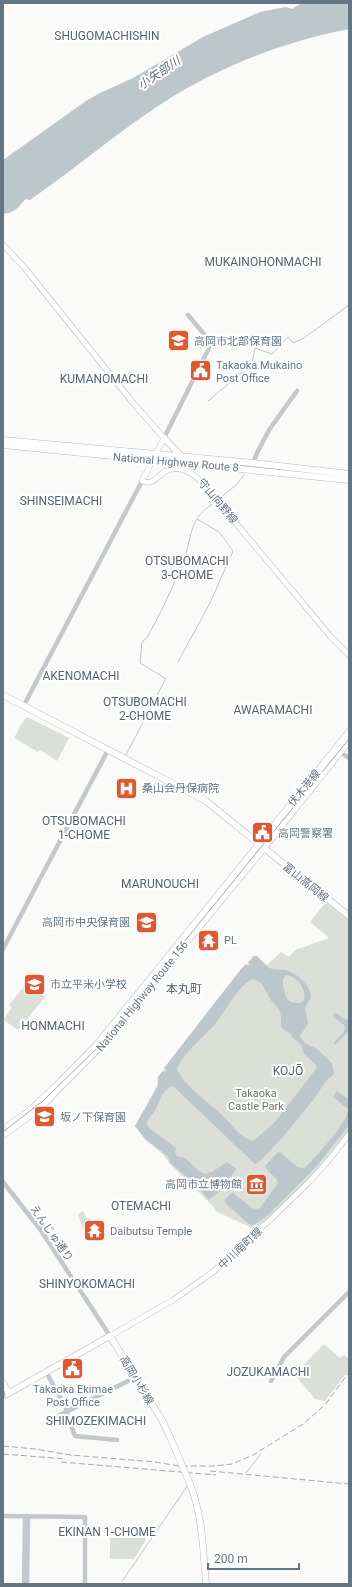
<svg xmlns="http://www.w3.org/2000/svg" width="352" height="1587" font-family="Roboto,'Noto Sans JP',sans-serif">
	<rect width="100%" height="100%" fill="#fafaf8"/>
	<path fill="#dadfd7" d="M27,717L69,738L57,761L40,750L38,752L14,738L22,723Z
		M326,902L349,921V1131L309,1179L287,1200L267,1220L252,1228L215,1211L214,1207L169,1163C164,1152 153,1147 145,1139C141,1135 139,1130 135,1126L157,1086L158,1077L230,984L254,956H256L266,966L281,952L289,957L295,950L329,938L310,922Z
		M26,984H29L45,997L18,1030L4,1020L12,1007L9,1005Z
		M83,1211L87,1219L90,1218L92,1223L95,1222L100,1233L87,1240L78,1214Z
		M324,1344L340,1358L344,1355L349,1359V1370L325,1401L315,1399L295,1375L301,1371L304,1373L300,1368Z
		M110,1538H145L146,1540L134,1559H110Z"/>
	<path fill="#bbc7cb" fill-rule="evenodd" d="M302,3H349V29C287,41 226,64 172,97C122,128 78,167 30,200L26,199C21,203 19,208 13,211C10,213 6,213 3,214V160L86,101L100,93L133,78L203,37L260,12L286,7L292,9Z
		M254,956H257L269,968C274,970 279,969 285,970C296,972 311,985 311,997L305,1008L308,1024L301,1034L300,1037L305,1043L317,1049L332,1063L334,1074L325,1082L314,1099L282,1138L258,1163L255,1164L174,1087L171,1086C163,1091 160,1098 157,1107C154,1113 149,1117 147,1123L148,1127L176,1148L175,1152L177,1156L185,1158L199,1171L205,1174L212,1172L227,1162L236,1169L221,1190L209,1200L195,1184L170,1163L168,1156L146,1140L135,1126L158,1086V1077L163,1071L165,1072L167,1070L164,1068L241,969L246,964L248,966L250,964L248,962ZM286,975C297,976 309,991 303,1002C292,1005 286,1001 284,990C283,984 281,980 286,975ZM251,979C264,980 266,993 272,1002C275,1005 279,1008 280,1012C283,1022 277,1028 290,1033L292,1037L301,1045L304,1054L317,1066L316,1069L274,1123L253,1141C241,1138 233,1126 225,1118C211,1103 185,1088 177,1069C183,1053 204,1037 215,1024C227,1009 235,991 251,979Z
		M334,1013C340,1013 342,1020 349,1020V1031L335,1045L334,1042L344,1032L345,1028L344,1025L333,1017Z
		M337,1091L349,1100V1125L316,1167L265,1218L253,1225L249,1224L226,1204L224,1201L232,1192L252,1208L256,1209L260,1208L278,1183C276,1175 267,1173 265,1166L278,1152L281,1153L298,1167L302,1168H305C315,1157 349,1122 348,1109L333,1097Z"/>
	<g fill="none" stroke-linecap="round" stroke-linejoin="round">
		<path stroke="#bbc7cb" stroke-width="1" d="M208,401L252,364L255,348L272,354L288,337L293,343L304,338L349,305
			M219,499L236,485L244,475
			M178,662L211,601L233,551L219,532L197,519
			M126,755L165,680V678L140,663L142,642L147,638C158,617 169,596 178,574C182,565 186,555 188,545C194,522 194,517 215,502
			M246,1473L261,1454
			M123,1580L188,1485"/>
		<defs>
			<path id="secondary" d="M3,245L24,267L134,404L164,438L142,481C153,486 157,476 166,471C180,464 195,474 204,485L331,637L349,655
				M110,1336L173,1300L213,1272L254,1234L271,1219L308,1183L330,1159L349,1134"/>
			<path id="primary" d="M349,741L264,848L349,916
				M259,844L349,732
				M3,1383L9,1393
				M3,1392L5,1395L9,1393L110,1336L162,1420L170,1437
				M190,1484C203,1517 203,1550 206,1584"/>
			<path id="trunk" d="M164,438L182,457
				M3,440L253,463L349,474
				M3,445L349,480
				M3,695L206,801L264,848L102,1045L45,1103L31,1115L3,1135
				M8,1126L28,1112L57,1085L99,1042L259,844"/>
		</defs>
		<use href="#secondary" stroke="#b3babf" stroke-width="6"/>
		<use href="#primary" stroke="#b5babe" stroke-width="7"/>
		<use href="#trunk" stroke="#b4b9bd" stroke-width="7"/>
		<path stroke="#c3c8cc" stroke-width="4.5" d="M164,438L209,348V340L188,315
			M251,469L257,453L269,430L297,391
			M24,705L142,481
			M340,752L349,758
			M3,949L108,750
			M3,1182L40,1229L110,1336
			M46,1372L66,1408L67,1415L75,1436L117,1440
			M271,1381L284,1357L349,1292
			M48,1421L136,1377
			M3,1516L85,1517V1584
			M27,1516L28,1519L27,1584
			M24,1584L25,1519L27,1516"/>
		<use href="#secondary" stroke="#fff" stroke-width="5"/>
		<use href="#primary" stroke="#fff" stroke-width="6"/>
		<use href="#trunk" stroke="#fff" stroke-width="6"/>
		<path stroke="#a2aab0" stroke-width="1" d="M3,1132L44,1100L101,1044L349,739
			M3,1388L5,1395L3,1400"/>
		<path stroke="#a2aab0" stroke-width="1" stroke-dasharray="6 3" stroke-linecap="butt" d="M3,1446L35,1449L71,1455L155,1462L179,1466H215L232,1464L253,1455L303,1424L325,1405L349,1372
			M3,1454L66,1459
			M61,1462L216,1475
			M210,1471L349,1484"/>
		<defs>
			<path id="primary-bridge" d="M170,1437L190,1484"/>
		</defs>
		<use href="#primary-bridge" stroke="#b5babe" stroke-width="7" stroke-linecap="butt"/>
		<use href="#primary-bridge" stroke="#fff" stroke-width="6"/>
	</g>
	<defs>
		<symbol id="school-square" viewBox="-11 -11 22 22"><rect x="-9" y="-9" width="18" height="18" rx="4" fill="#e4572e" stroke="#fff"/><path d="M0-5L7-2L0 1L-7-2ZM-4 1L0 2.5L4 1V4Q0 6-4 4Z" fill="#fff"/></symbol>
		<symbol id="civic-square" viewBox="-11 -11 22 22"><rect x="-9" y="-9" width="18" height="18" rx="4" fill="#e4572e" stroke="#fff"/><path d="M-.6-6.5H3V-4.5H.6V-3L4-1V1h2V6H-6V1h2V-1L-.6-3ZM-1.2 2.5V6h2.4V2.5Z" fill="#fff"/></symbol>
		<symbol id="hospital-square" viewBox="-11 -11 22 22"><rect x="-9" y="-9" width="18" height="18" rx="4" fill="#e4572e" stroke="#fff"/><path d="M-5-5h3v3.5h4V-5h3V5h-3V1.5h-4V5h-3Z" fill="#fff"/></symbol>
		<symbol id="temple-square" viewBox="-11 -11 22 22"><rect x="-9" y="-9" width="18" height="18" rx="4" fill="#e4572e" stroke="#fff"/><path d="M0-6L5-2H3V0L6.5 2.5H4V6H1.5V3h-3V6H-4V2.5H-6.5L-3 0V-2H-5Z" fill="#fff"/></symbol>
		<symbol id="museum-square" viewBox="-11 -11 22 22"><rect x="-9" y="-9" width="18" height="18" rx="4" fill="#e4572e" stroke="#fff"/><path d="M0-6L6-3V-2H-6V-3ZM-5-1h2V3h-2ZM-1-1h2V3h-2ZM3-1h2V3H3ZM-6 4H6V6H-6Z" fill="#fff"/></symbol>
	</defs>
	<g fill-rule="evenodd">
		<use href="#school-square" x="166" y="328" width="25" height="25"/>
		<use href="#civic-square" x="188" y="358" width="25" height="25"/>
		<use href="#hospital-square" x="114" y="776" width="25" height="25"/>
		<use href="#civic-square" x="250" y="820" width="25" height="25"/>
		<use href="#school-square" x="134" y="910" width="25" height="25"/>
		<use href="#temple-square" x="196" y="928" width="25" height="25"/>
		<use href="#school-square" x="22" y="972" width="25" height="25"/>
		<use href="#school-square" x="32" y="1104" width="25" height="25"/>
		<use href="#museum-square" x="244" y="1172" width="25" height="25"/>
		<use href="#temple-square" x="82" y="1218" width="25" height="25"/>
		<use href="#civic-square" x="60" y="1356" width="25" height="25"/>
	</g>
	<g text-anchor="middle" stroke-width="4" stroke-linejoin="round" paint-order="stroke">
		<g font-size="11" fill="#657683" stroke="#fff" text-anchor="start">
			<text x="194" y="345">高岡市北部保育園</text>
			<text x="216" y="369">Takaoka Mukaino<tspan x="216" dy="13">Post Office</tspan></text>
			<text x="142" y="792">桑山会丹保病院</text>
			<text x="278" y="837">高岡警察署</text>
			<text x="130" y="926" text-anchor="end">高岡市中央保育園</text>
			<text x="224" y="944">PL</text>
			<text x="50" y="988">市立平米小学校</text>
			<text x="60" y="1121">坂ノ下保育園</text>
			<text x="242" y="1188" text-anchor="end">高岡市立博物館</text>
			<text x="110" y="1235">Daibutsu Temple</text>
			<text x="73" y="1393" text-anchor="middle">Takaoka Ekimae<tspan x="73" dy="13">Post Office</tspan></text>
		</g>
		<g font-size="11" fill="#657683" stroke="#fff">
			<text transform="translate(176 462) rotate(5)" y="4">National Highway Route 8</text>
			<text transform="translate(218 501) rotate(50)" y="4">守山向野線</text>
			<text transform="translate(304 788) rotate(-51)" y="4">伏木港線</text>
			<text transform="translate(306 882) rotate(39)" y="4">富山高岡線</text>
			<text transform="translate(142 996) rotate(-51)" y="4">National Highway Route 156</text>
			<text transform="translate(52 1233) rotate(55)" y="4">えんじゅ通り</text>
			<text transform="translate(240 1248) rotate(-43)" y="4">中川南町線</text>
			<text transform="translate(137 1380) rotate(59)" y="4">高岡小杉線</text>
		</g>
		<g font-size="11" fill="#687a64" stroke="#fff">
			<text x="256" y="1097">Takaoka<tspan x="256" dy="13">Castle Park</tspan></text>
		</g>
		<g font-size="12" fill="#57646e" stroke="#fff">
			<text x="107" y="40">SHUGOMACHISHIN</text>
			<text x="263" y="266">MUKAINOHONMACHI</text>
			<text x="104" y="383">KUMANOMACHI</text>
			<text x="61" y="505">SHINSEIMACHI</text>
			<text x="187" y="565">OTSUBOMACHI<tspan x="187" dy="14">3-CHOME</tspan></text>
			<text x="81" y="680">AKENOMACHI</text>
			<text x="145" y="706">OTSUBOMACHI<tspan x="145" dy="14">2-CHOME</tspan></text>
			<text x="273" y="714">AWARAMACHI</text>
			<text x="84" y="825">OTSUBOMACHI<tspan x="84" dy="14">1-CHOME</tspan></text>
			<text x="160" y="888">MARUNOUCHI</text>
			<text x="184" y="993">本丸町</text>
			<text x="53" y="1030">HONMACHI</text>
			<text x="288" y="1075">KOJŌ</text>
			<text x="141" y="1210">OTEMACHI</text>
			<text x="87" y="1288">SHINYOKOMACHI</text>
			<text x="268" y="1376">JOZUKAMACHI</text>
			<text x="96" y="1425">SHIMOZEKIMACHI</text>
			<text x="107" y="1536">EKINAN 1-CHOME</text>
		</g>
		<g font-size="12" font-style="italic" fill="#60757c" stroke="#fff">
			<text transform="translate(159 73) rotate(-34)" y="4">小矢部川</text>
		</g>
	</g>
	<rect width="352" height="1587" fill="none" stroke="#657683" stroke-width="8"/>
	<path d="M208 1563v6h91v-6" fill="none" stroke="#657683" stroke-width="2"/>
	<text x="214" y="1563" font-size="12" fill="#657683" stroke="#ffffff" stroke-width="3" paint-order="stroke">200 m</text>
</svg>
